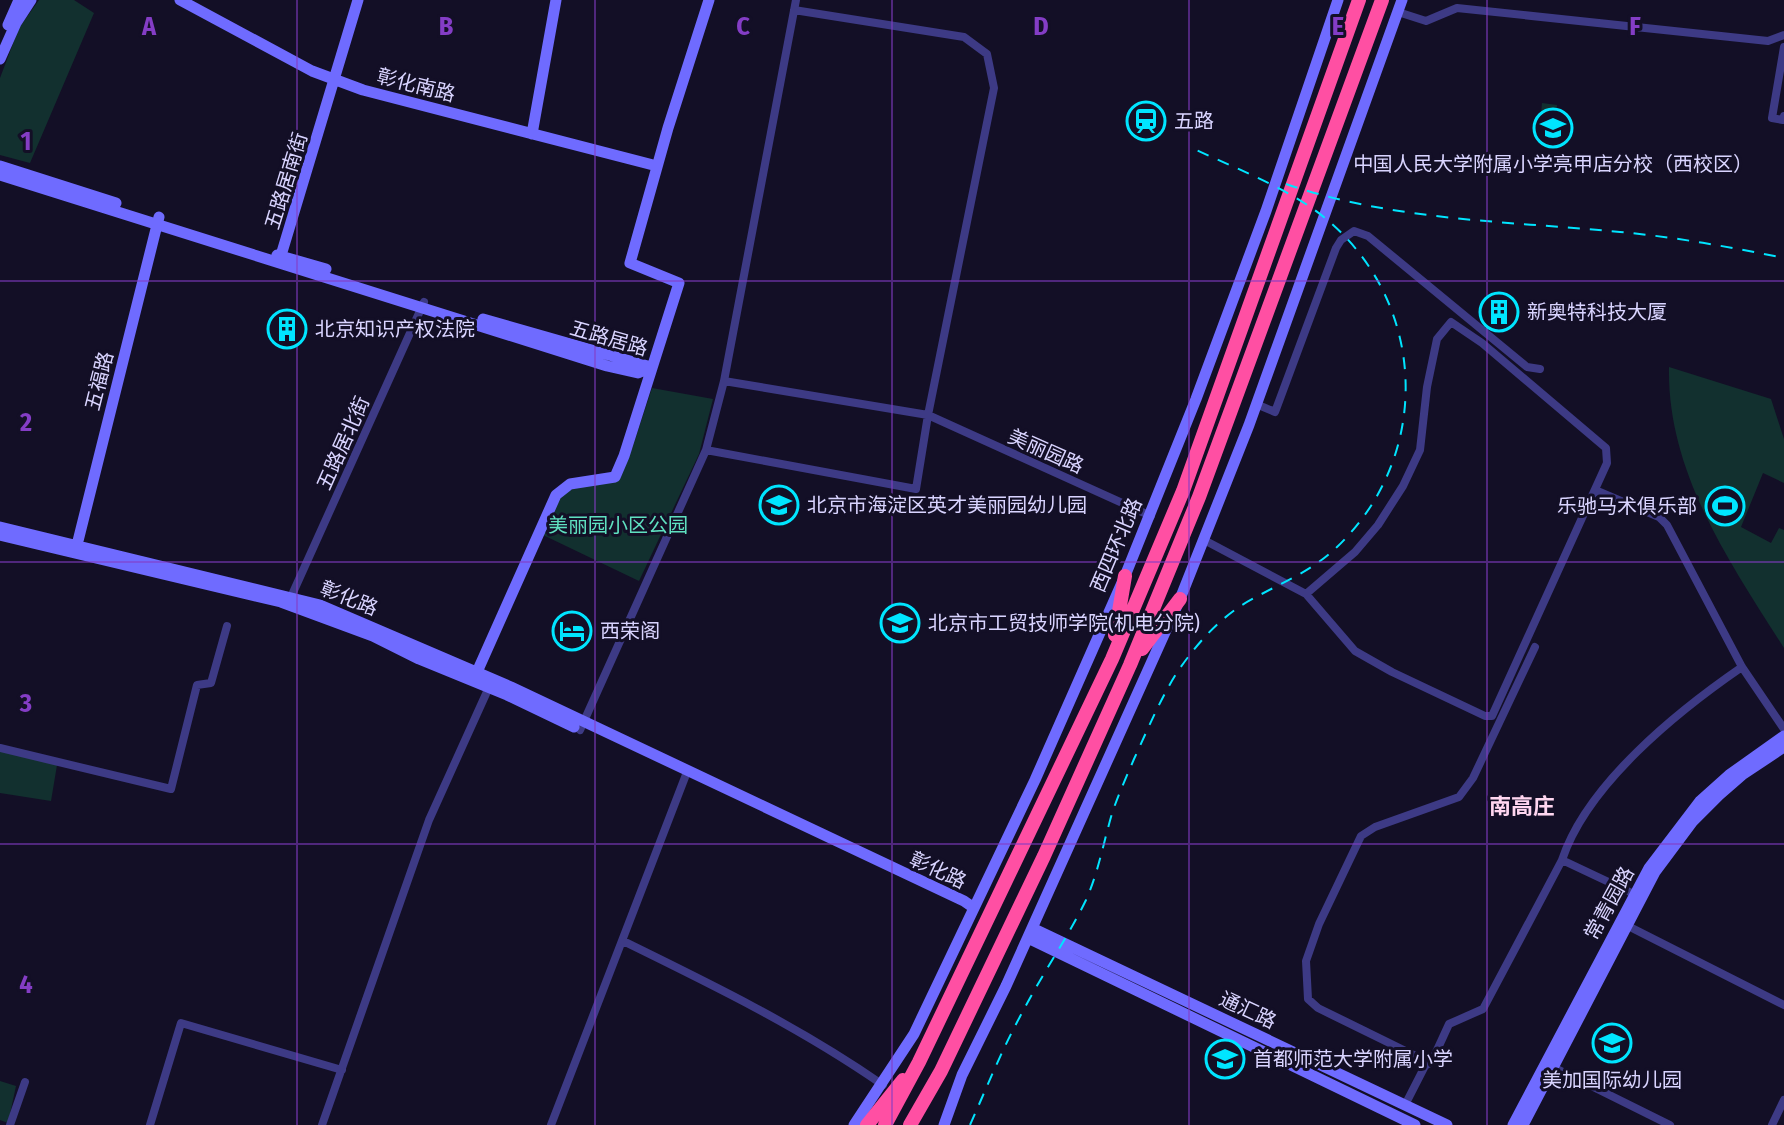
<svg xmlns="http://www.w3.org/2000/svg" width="1784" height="1125" font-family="'Fira Sans Condensed','Noto Sans SC',sans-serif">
	<rect width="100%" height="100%" fill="#130f26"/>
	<path fill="#12302f" d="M39,0H74L94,13L30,163L0,155V78L19,28Z
		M1542,103L1557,105L1555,137L1539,136Z
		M1669,367L1771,399L1784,439V483L1763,473L1741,527L1771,543L1779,528L1784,530V648C1730,563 1667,472 1669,367Z
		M652,388L713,399L699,454L639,581L543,535L558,498L572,488L615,482L632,449Z
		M0,750L57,765L51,801L0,793Z
		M0,1081L16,1086L8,1123L0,1120Z"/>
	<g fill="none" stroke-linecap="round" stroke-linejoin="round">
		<path stroke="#3d3a85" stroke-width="8" d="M1398,12L1426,21L1457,8L1768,41L1784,35
			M1784,47L1772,118L1783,120L1784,116
			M724,381L928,415L1151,516
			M1256,404L1275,412L1336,248L1341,240L1354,231L1368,236L1527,367L1540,369
			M706,450L916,489L928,415L994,88L987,54L964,37L794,10
			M1595,490L1659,517L1667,525L1742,667L1784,729
			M1204,540L1306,594L1355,651L1392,672L1485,716H1492L1607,463L1606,448L1482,343L1451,322L1437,339L1427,387L1420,450L1403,486L1378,525L1355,552L1306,594
			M291,597L424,302
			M580,730L706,450L724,381L796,0
			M0,748L171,789L197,685L211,683L227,626
			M1562,860L1634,894
			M1626,925L1784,1005
			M623,941C713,985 801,1028 883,1085
			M1430,1063L1318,1008L1308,999L1306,961L1319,924L1361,836L1375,827L1459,797L1473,778L1535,647
			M1549,1065L1670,1125
			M1405,1105L1425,1066L1432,1061L1449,1024L1483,1009L1562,860C1587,784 1678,711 1742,667
			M10,1125L25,1082
			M150,1125L181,1023L342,1070
			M322,1125L429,820L490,685
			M551,1125L687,772
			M1772,1125L1784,1100"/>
		<path stroke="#6f6bff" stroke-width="11" d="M180,0L312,71L363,90L657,166
			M8,25L19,0
			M0,59L16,23L31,0
			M532,134L556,0
			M0,166L116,203
			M0,175L607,366L638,373L652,367
			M277,255L326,269
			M279,262L358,0
			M483,319L651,367
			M0,527L320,605L511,687L964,901L974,908
			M0,535L281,602L373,636L419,659L507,695L574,727
			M75,553L159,217
			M477,672L556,495L570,484L615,477L624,456L679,283L630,263L668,128L709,0
			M1032,928L1447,1125
			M1028,938L1415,1125
			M854,1125L914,1034L1035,780L1125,576L1196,399L1266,211L1338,0
			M944,1125L962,1075L1006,986L1180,599L1249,425L1402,0
			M1513,1125L1649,868L1700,801L1729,775L1784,736
			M1523,1125L1655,872L1693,821L1719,795L1742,775L1784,747"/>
		<path stroke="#ff4fa3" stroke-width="14" d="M1115,635L1125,576
			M1142,649L1180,599
			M867,1125L903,1080
			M885,1125L919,1062L1112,659L1183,491L1359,0
			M910,1125L941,1071L1044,856L1130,665L1199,497L1382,0"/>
		<path stroke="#00e5ff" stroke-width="2" stroke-dasharray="12 10" stroke-linecap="butt" d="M1286,184C1394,221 1508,221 1620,232C1675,237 1730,247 1784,258
			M970,1125C987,1087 1002,1049 1022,1013C1042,974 1067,939 1086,900C1098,873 1103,845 1111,817C1117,797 1126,778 1134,759C1148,729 1160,699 1178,671C1196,645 1216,622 1242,605C1275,585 1309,574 1337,547C1431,457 1428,309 1331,223C1291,188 1238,170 1190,147"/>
	</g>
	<path fill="none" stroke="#843dc5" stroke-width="2" stroke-opacity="0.55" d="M297,0V1125M595,0V1125M892,0V1125M1189,0V1125M1487,0V1125M0,281H1784M0,562H1784M0,844H1784"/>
	<defs>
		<symbol id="station-ring" viewBox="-11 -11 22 22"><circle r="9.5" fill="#130f26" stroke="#00e5ff" stroke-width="1.5"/><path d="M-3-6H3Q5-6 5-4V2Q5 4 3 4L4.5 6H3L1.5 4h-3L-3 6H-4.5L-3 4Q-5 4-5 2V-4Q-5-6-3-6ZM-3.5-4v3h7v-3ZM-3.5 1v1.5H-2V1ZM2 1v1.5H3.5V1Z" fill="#00e5ff"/></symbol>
		<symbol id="school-ring" viewBox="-11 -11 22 22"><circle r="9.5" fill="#130f26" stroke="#00e5ff" stroke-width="1.5"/><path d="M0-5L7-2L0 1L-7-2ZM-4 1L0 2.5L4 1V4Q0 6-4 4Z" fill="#00e5ff"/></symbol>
		<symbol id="building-ring" viewBox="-11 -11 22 22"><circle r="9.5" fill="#130f26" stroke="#00e5ff" stroke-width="1.5"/><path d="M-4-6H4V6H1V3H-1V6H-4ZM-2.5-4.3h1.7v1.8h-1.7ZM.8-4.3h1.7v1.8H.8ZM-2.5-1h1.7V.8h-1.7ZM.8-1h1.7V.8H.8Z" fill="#00e5ff"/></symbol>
		<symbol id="stadium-ring" viewBox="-11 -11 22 22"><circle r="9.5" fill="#130f26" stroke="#00e5ff" stroke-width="1.5"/><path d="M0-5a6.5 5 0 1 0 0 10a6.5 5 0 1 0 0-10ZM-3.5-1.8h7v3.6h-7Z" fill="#00e5ff"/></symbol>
		<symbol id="university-ring" viewBox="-11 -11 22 22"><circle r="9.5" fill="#130f26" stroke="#00e5ff" stroke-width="1.5"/><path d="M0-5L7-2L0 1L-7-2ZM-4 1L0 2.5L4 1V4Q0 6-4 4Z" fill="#00e5ff"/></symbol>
		<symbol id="hotel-ring" viewBox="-11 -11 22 22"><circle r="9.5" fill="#130f26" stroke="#00e5ff" stroke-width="1.5"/><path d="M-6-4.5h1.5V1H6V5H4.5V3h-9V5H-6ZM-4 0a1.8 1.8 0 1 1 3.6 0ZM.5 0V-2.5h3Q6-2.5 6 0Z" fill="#00e5ff"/></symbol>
	</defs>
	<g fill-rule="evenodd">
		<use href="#station-ring" x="1124" y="99" width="44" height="44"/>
		<use href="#school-ring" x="1531" y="106" width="44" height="44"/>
		<use href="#building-ring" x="1477" y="290" width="44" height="44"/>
		<use href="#building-ring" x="265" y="307" width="44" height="44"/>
		<use href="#school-ring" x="757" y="483" width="44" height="44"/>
		<use href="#stadium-ring" x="1703" y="484" width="44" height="44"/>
		<use href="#university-ring" x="878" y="601" width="44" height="44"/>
		<use href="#hotel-ring" x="550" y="609" width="44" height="44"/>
		<use href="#school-ring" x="1590" y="1021" width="44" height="44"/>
		<use href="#school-ring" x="1203" y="1037" width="44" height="44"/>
	</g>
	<g text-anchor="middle" stroke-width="6" stroke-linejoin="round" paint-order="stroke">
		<g font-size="20" fill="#d9d4ff" stroke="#130f26">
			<text transform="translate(416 85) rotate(14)" y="7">彰化南路</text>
			<text transform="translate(286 181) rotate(-73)" y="7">五路居南街</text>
			<text transform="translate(609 338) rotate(16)" y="7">五路居路</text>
			<text transform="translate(99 381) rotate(-76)" y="7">五福路</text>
			<text transform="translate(343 443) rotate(-66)" y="7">五路居北街</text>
			<text transform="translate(1046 451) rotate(24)" y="7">美丽园路</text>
			<text transform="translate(1116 545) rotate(-67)" y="7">西四环北路</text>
			<text transform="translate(349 598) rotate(22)" y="7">彰化路</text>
			<text transform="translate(938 870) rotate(25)" y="7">彰化路</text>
			<text transform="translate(1609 903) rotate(-61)" y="7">常青园路</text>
			<text transform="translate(1248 1010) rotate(25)" y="7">通汇路</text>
		</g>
		<g font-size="20" fill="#d9d4ff" stroke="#130f26" text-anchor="start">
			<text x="1174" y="128">五路</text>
			<text x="1553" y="171" text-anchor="middle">中国人民大学附属小学亮甲店分校（西校区）</text>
			<text x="1527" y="319">新奥特科技大厦</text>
			<text x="315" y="336">北京知识产权法院</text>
			<text x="807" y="512">北京市海淀区英才美丽园幼儿园</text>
			<text x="1697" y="513" text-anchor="end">乐驰马术俱乐部</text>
			<text x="928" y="630">北京市工贸技师学院(机电分院)</text>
			<text x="600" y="638">西荣阁</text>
			<text x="1253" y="1066">首都师范大学附属小学</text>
			<text x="1612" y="1087" text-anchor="middle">美加国际幼儿园</text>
		</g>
		<g font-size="20" fill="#5fe0c0" stroke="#130f26">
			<text x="618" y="532">美丽园小区公园</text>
		</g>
		<g font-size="22" font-weight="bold" fill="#ffd6f0" stroke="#130f26">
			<text x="1522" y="814">南高庄</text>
		</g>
	</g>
	<g font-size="26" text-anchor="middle" font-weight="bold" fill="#843dc5" stroke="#130f26" stroke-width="6" stroke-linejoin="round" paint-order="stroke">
		<text x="149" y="35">A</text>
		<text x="446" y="35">B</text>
		<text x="743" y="35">C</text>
		<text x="1041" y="35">D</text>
		<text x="1338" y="35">E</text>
		<text x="1635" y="35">F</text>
		<text x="26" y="150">1</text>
		<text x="26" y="431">2</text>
		<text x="26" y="712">3</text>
		<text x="26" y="993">4</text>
	</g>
</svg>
